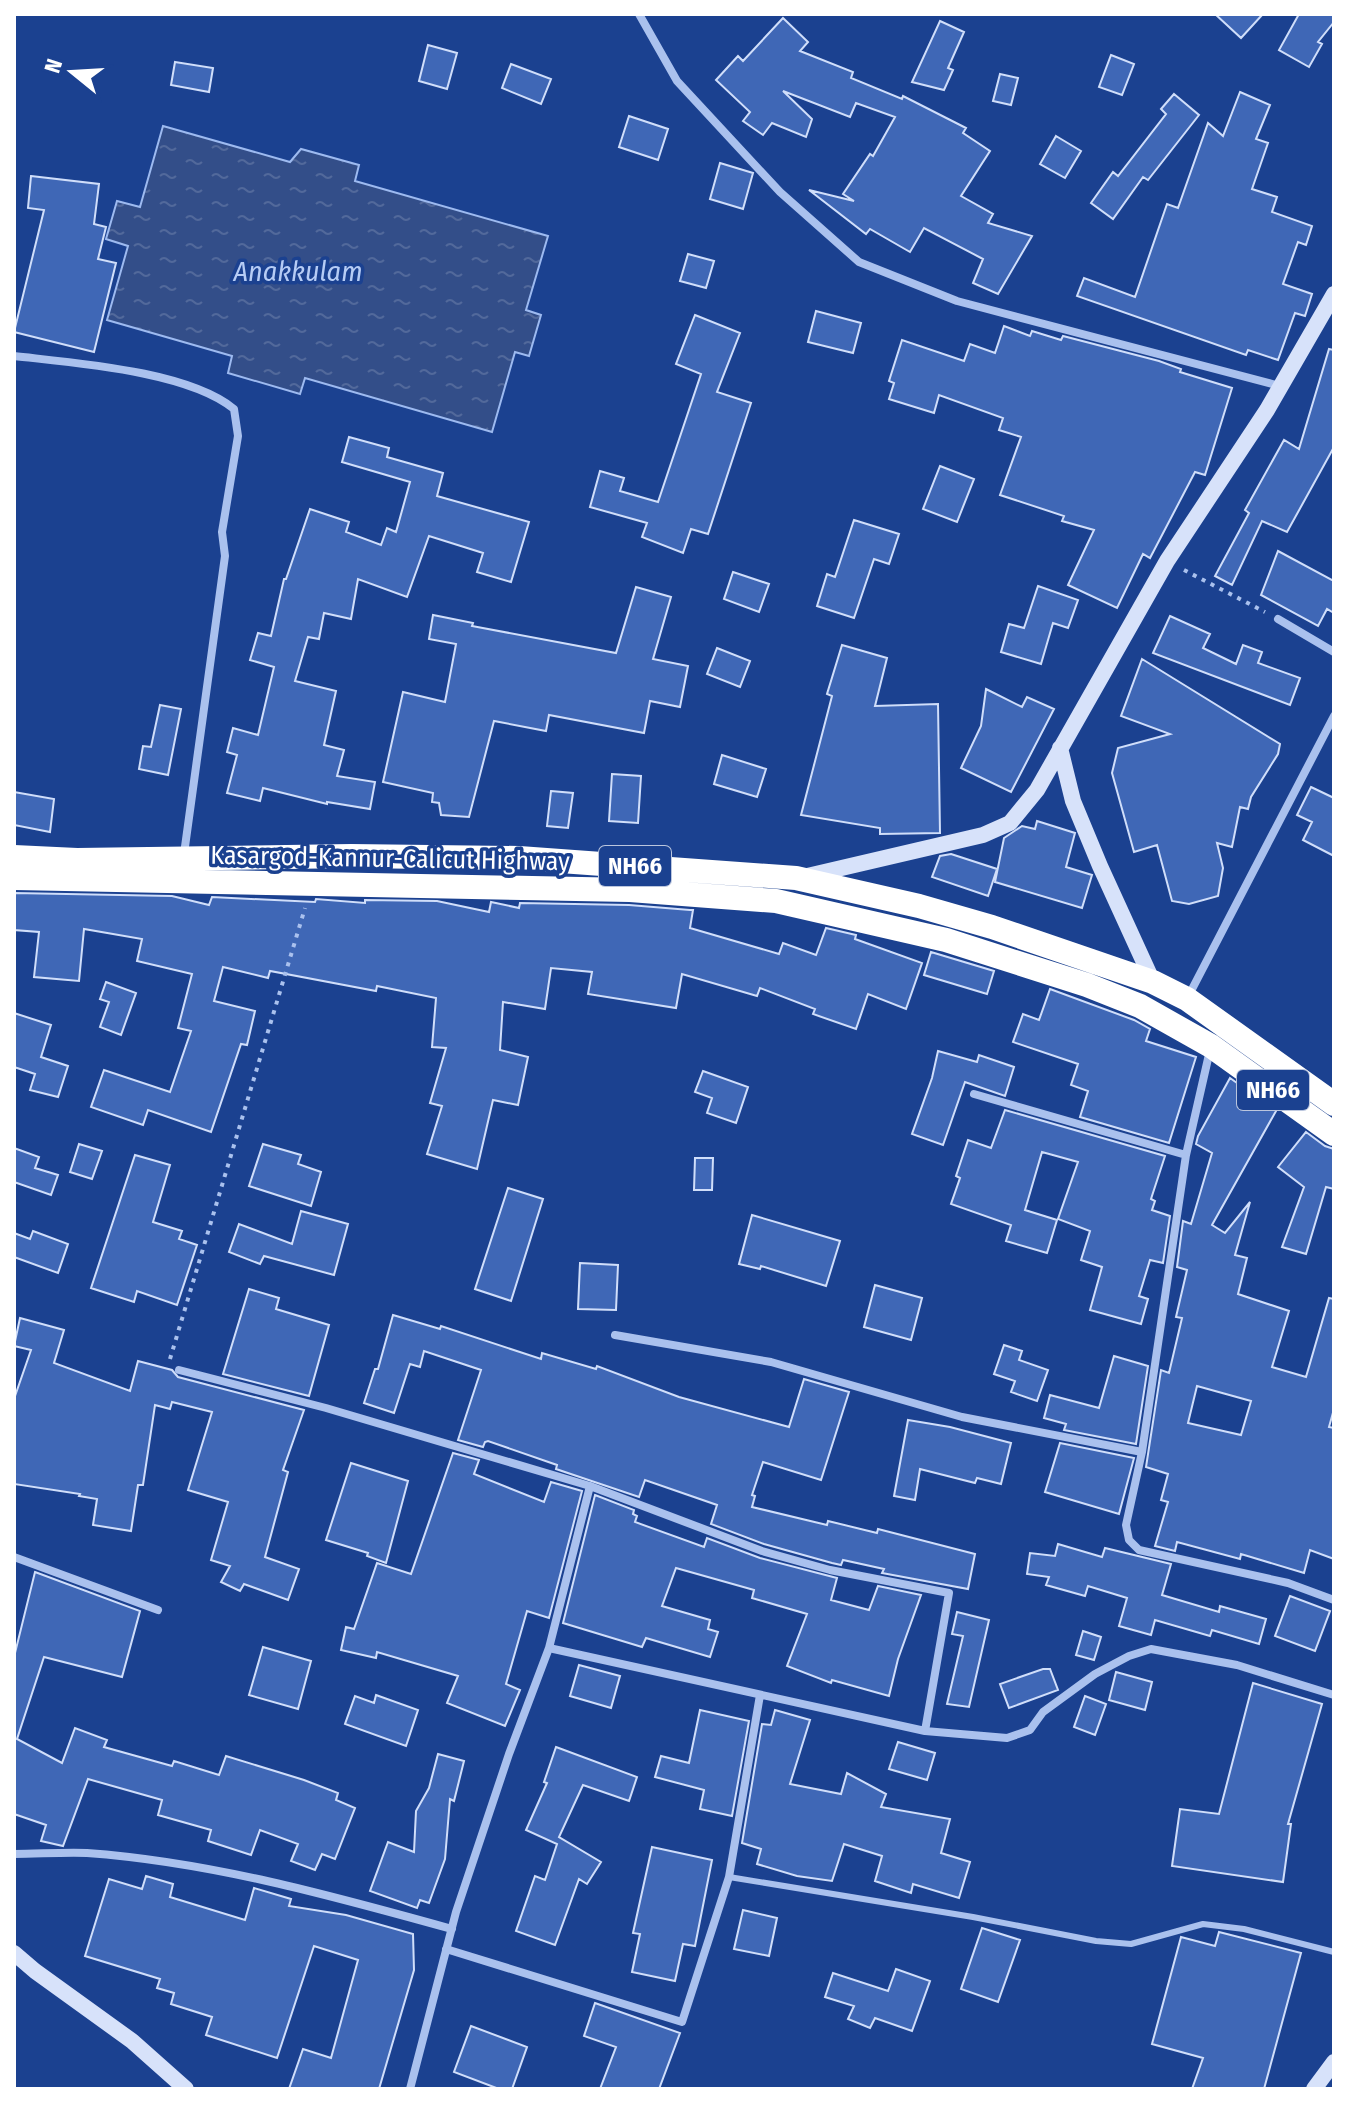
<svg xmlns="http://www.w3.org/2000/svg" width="1348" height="2103" font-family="'Fira Sans Condensed',sans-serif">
	<defs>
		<pattern id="water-ripples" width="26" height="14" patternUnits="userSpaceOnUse" patternTransform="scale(2)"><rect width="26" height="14" fill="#334e89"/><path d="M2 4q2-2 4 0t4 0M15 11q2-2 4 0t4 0" fill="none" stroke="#52699b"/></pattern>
	</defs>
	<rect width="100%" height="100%" fill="#1b4190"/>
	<path fill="url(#water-ripples)" stroke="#9dbaf0" stroke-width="2" d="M163,126L290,162L301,149L359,165L355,181L548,236L526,310L541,315L529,356L515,352L492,432L305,378L300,394L228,373L232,356L107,320L128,246L106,239L117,201L140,207Z"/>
	<path fill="#3f67b6" stroke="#d0defa" stroke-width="2" fill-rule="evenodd" d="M1215,14H1263L1241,38Z
		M1299,14H1334V22L1318,42L1322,44L1309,67L1279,50Z
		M783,18L808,42L800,51L853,72L851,78L902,99L903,96L966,128L963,133L990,151L961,196L993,214L988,223L1032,236L998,294L973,283L983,259L924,228L910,252L870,229L866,234L809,190L854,201L843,194L870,154L873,156L895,117L856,103L850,117L783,91L812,119L806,137L772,123L763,135L743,121L750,112L716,80L738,56L743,61Z
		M940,21L964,32L948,68L953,70L944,90L912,82Z
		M428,45L457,53L447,89L419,81Z
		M1111,55L1134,64L1122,95L1099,87Z
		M175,62L213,68L209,92L171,85Z
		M511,64L551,79L541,104L502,88Z
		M1000,74L1018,78L1011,105L993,101Z
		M1240,92L1270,105L1256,139L1268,143L1252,189L1277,197L1272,212L1312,226L1306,245L1298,242L1283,284L1312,294L1305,316L1295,313L1278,360L1248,350L1246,355L1077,296L1084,278L1135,297L1167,204L1178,208L1208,123L1223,136Z
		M1174,94L1199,115L1148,180L1143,177L1113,219L1091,203L1113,172L1118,176L1166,114L1161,109Z
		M629,116L668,129L658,160L619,147Z
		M1056,136L1081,151L1065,178L1040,164Z
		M720,163L753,173L743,209L710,199Z
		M31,176L99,184L94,224L106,227L98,259L116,263L94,352L14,332L44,210L28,208Z
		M688,254L714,261L706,288L680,281Z
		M816,311L861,323L853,353L808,342Z
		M695,315L740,333L717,392L751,403L708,534L691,529L683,553L642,537L647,523L590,507L600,471L624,478L620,491L658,502L701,374L676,364Z
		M1004,326L1030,336L1032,331L1061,340L1063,336L1159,361L1181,369L1180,372L1232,388L1205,475L1195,472L1150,558L1143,554L1117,608L1068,585L1094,530L1062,521L1064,516L1000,495L1021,437L999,430L1003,418L939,395L934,413L889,399L894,383L889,381L902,340L964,361L970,344L995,353Z
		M1329,349L1334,350V447L1287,532L1262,521L1232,585L1215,576L1249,513L1245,510L1284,440L1299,449Z
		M349,437L389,448L387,457L443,473L437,496L529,522L511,582L477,572L483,553L429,536L407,597L358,579L351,619L324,613L319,639L308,637L295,681L336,691L324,745L344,750L337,776L375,782L370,809L327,802V804L263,788L260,801L227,793L237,755L227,752L233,728L258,735L274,667L250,660L258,633L271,636L284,579H286L310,509L349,522L346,532L381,545L387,528L396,532L410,482L342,462Z
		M940,466L974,479L957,522L923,509Z
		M854,520L899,534L889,564L874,559L854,618L817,606L827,574L835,577Z
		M1278,551L1334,581V613L1327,609L1318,626L1261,595Z
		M733,572L769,584L759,612L724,599Z
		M1038,586L1078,600L1068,628L1053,623L1041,664L1001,652L1009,624L1024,628Z
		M636,587L671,597L653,659L688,666L680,707L650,701L644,733L549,715L546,731L494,721L469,817L441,815L439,803L432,802L433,793L383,782L403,692L445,702L456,644L429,639L433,615L473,623L472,626L616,653Z
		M1170,616L1210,634L1203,648L1236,664L1243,645L1262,652L1258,663L1300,678L1290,705L1153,653Z
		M842,645L887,658L875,706L938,704L940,833L880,834V828L801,815L832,696L827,694Z
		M717,648L750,661L740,687L707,674Z
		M1142,659L1280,744L1278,754L1251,797L1248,809L1240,807L1232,847L1217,843L1223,868L1218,896L1189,904L1172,901L1157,845L1134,852L1112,773L1118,748L1170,734L1121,716Z
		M986,689L1022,707L1027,697L1054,709L1011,792L961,768L981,726Z
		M160,705L181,709L168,775L139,769L143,746L151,747Z
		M722,755L766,769L757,797L714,784Z
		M612,774L641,776L638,823L609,821Z
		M1311,787L1334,798V856L1303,840L1312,822L1297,815Z
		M551,791L573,793L568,828L547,826Z
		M14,792L54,799L50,832L14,825Z
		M1037,821L1075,833L1066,867L1092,875L1082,908L995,882L1004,838L1022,826L1035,829Z
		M951,854L997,869L988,896L932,877L940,856Z
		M14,893L172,896L209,905L212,897L315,902L316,899L365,903V900L437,901L489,912L491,902L519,908L520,903L629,905L690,910H693L690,928L779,954L783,943L816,955L826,928L856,935L855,939L922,963L906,1009L868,994L856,1029L813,1014L815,1009L760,988L757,996L682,974L676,1008L588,994L592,972L551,968L545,1009L503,1002L500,1050L528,1057L518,1105L493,1100L477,1169L427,1154L442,1106L430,1103L446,1048L432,1047L436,998L377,986L376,991L270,971L268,978L223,967L214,1001L255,1011L247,1045L241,1044L211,1132L148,1110L143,1125L91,1107L104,1070L170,1092L191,1031L178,1028L192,974L137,961L142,939L84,929L79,981L34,977L39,932L14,930Z
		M931,952L994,971L987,994L924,975Z
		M106,982L136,993L121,1035L100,1027L109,1002L100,999Z
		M1050,989L1134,1020L1150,1029L1146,1041L1196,1057L1169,1143L1080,1117L1088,1091L1071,1085L1078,1064L1013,1042L1023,1014L1039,1020Z
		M14,1013L51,1025L41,1057L68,1066L58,1097L30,1090L35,1074L14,1067Z
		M938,1051L977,1062L979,1055L1014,1067L1005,1096L965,1082L943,1145L912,1134L932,1078Z
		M703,1071L748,1087L736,1123L707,1113L712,1098L695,1092Z
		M1230,1078L1276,1111L1212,1225L1225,1233L1250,1202L1235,1255L1247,1258L1238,1294L1289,1311L1272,1367L1306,1377L1329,1298L1334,1299V1409L1329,1427L1334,1428V1559L1310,1550L1304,1573L1241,1554L1240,1559L1177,1542L1175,1551L1155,1546L1168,1502L1161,1500L1168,1474L1146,1467L1161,1370L1169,1373L1182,1318L1176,1317L1187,1270L1177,1267L1183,1221L1191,1224L1212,1153L1196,1144L1198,1136ZM1197,1386L1251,1401L1241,1435L1188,1423Z
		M1005,1110L1165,1156L1151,1199L1155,1201L1152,1210L1170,1216L1163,1263L1150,1260L1139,1296L1148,1299L1141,1324L1090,1310L1102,1267L1081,1260L1090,1231L1058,1219L1078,1162L1042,1152L1025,1210L1057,1220L1047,1253L1006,1241L1011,1225L951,1204L960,1178L956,1176L968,1140L991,1148Z
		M1306,1132L1325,1146L1334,1149V1189L1326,1187L1306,1254L1282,1247L1304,1187L1278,1167Z
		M79,1144L102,1151L92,1179L70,1172Z
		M263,1144L301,1155L298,1164L321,1172L311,1206L249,1186Z
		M14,1148L39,1157L35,1168L58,1175L51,1195L14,1182Z
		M135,1155L170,1165L153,1222L182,1231L179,1239L197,1245L177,1305L137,1291L134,1302L91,1288Z
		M695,1158H713L712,1190H694Z
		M508,1188L543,1199L511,1301L475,1289Z
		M301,1211L348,1224L334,1275L264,1256L260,1264L229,1252L239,1224L292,1244Z
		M752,1215L840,1241L826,1286L761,1266L760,1269L739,1264Z
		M33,1231L68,1244L58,1273L14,1257V1233L30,1239Z
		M580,1263L618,1265L616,1310L578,1309Z
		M875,1285L922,1298L911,1340L864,1327Z
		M249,1289L279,1298L276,1309L329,1325L309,1396L223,1374Z
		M393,1315L440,1329L441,1326L541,1359L542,1353L596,1369L597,1366L679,1397L789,1427L804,1379L849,1392L821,1480L763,1462L752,1495L755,1496L752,1507L827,1525L828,1521L877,1533L878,1529L975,1554L968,1589L882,1573L884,1569L843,1560L841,1565L832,1563L764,1544L711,1524L717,1505L645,1480L639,1497L556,1469L557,1465L488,1441L485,1442L483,1447L458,1440L481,1370L424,1351L420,1367L410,1364L394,1413L364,1403L375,1369H378Z
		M20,1318L64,1330L54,1363L130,1391L138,1361L172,1370L178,1377L304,1410L283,1470L288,1472L265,1557L299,1569L288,1600L244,1584L240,1591L221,1582L230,1566L211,1560L228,1502L188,1490L212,1412L172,1402L170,1409L155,1405L143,1485H138L131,1531L93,1525L97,1499L79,1496L80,1494L14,1484V1399L31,1350L14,1346Z
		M1004,1345L1022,1351L1019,1360L1048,1370L1037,1401L1011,1392L1015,1381L994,1374Z
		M1114,1356L1148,1366L1136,1444L1064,1430L1066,1424L1044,1418L1050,1395L1099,1408Z
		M908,1420L950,1427L1011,1443L1001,1484L977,1478L975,1483L920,1469L915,1500L894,1496Z
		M1060,1443L1134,1458L1119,1514L1045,1492Z
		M453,1453L479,1460L474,1474L544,1502L551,1482L582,1491L549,1618L527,1611L506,1684L520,1690L505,1726L447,1703L458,1676L377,1652L376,1658L341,1650L346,1627L354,1629L377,1563L411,1574Z
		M351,1463L408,1481L386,1563L367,1556L368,1553L326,1540Z
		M595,1495L634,1510L633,1514L637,1516L635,1522L704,1547L707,1538L760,1558L837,1578L831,1600L869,1610L878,1586L921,1595L898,1659L889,1696L832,1680L831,1683L787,1666L807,1614L752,1598L754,1590L676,1568L662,1606L710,1620L708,1629L718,1632L710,1657L646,1638L642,1647L563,1623Z
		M1058,1544L1102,1557L1105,1548L1171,1564L1162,1595L1219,1612L1220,1606L1266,1619L1259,1644L1212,1630L1210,1636L1155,1620L1151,1635L1119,1626L1127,1598L1088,1586L1085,1596L1046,1585L1049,1577L1027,1574L1030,1553L1055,1556Z
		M35,1572L140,1611L122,1677L44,1657L17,1739L62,1763L75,1728L107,1740L104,1747L172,1766L174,1761L219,1775L226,1756L304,1780L338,1793L336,1800L355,1808L335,1859L322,1854L315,1870L291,1861L298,1844L260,1830L251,1855L208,1841L211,1830L158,1815L162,1800L88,1779L63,1846L41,1841L46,1825L14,1814V1657Z
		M1290,1596L1330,1611L1315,1651L1275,1636Z
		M957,1612L989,1620L969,1707L947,1704L963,1636L952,1634Z
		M1083,1631L1101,1637L1094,1660L1076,1655Z
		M263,1647L311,1661L298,1709L249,1695Z
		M579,1665L620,1676L611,1708L570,1696Z
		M1043,1669H1050L1058,1690L1009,1708L1000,1684Z
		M1116,1672L1152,1682L1145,1710L1109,1700Z
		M1253,1683L1322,1704L1288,1824H1291L1283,1882L1172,1866L1180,1809L1219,1814Z
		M376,1695L418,1710L406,1746L345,1724L355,1696L374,1703Z
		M1085,1696L1106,1704L1095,1735L1074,1727Z
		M700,1710L749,1721L732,1816L700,1809L704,1790L655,1777L661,1756L689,1763Z
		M775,1710L810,1720L790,1784L841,1794L847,1773L886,1794L881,1807L950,1819L941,1853L970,1862L959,1898L913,1884L911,1893L875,1881L882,1856L844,1844L832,1881L797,1876L757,1864L761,1849L742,1843L762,1724L771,1725Z
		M898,1742L935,1753L927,1780L889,1769Z
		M556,1747L637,1777L629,1801L583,1785L559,1837L601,1862L587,1884L579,1879L555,1945L516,1931L535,1876L545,1880L557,1844L526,1830L547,1783L544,1782Z
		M438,1754L464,1761L454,1801L450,1799L445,1859L429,1903L420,1900L417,1908L370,1891L388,1842L414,1852L416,1811L429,1788Z
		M652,1847L712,1860L695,1946L683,1944L675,1981L632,1972L640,1934L633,1933Z
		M146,1876L173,1884L170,1897L245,1920L254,1888L291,1899L289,1906L346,1915L413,1934L414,1970L379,2089H289L303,2049L331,2058L358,1960L314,1946L277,2058L206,2035L212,2017L171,2004L174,1993L157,1988L160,1979L85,1956L109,1879L142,1889Z
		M743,1910L777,1918L769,1956L734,1949Z
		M982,1928L1020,1940L998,2002L961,1989Z
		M1219,1932L1301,1953L1264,2089H1192L1203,2058L1152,2044L1181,1937L1215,1946Z
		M896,1969L930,1981L912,2031L875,2018L870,2028L848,2019L854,2006L825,1997L833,1973L888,1991Z
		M595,2003L680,2033L659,2089H600L616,2047L584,2036Z
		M471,2026L527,2047L512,2089H499L454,2072Z"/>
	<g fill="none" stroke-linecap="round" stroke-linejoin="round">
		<path stroke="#aac1ee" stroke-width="4" stroke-dasharray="4 6" stroke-linecap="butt" d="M1184,570L1265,612
			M170,1359L305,908"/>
		<path stroke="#aac1ee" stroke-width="6" d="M729,1877L973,1917L1096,1941L1131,1944L1203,1924L1244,1929L1334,1952"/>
		<path stroke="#aac1ee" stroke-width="8" d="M639,14L677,81L780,192L859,262L957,301L1280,386
			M14,356C75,363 188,371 234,409L238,436L222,532L225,556L184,854
			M1278,619L1334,652
			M1189,995L1334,716
			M1210,1050L1186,1155L1142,1452L1126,1525L1129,1540L1139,1550L1288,1583L1334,1600
			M974,1094L1186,1155
			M615,1335L771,1362L962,1417L1142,1452
			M179,1370L326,1408L590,1486L762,1551L830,1570L949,1593L925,1731
			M14,1557L158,1610
			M549,1648L590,1486
			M14,1854C38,1854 63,1852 87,1853C211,1862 333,1896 452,1929
			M446,1949L682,2022L729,1877L760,1695
			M410,2089L456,1912L509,1754L549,1648L925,1731L1007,1738L1030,1730L1043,1712L1095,1674L1129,1656L1151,1649L1237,1665L1334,1695"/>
		<path stroke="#d7e2fa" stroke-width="16" d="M1060,748L1073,801L1100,866L1153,982
			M803,877L983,835L1010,823L1037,790L1167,561L1267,410L1334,294
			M14,1953L35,1971L132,2041L186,2089
			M1314,2089L1334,2062"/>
		<path stroke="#fff" stroke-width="24" d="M14,857L77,860L351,856L519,858L796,878L919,906L992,927L1153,982L1187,999L1334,1104
			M14,878L630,890L776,901L946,940L1087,985L1140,1006L1211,1046L1334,1134"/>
	</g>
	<g text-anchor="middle" stroke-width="7" stroke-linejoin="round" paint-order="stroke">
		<g fill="#1b4190" stroke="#bbc6de" stroke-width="2">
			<rect x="599" y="846" width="72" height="40" rx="6"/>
			<rect x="1237" y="1070" width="72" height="40" rx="6"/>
		</g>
		<g font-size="24" font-weight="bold" fill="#fff">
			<text x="635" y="874">NH66</text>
			<text x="1273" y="1098">NH66</text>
		</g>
		<g font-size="26" fill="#fff" stroke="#1b4190">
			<text transform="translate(390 858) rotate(1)" y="9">Kasargod-Kannur-Calicut Highway</text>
		</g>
		<g font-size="28" font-style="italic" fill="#b6ccf5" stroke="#1b4190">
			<text x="298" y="281">Anakkulam</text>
		</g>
	</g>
	<rect width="1348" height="2103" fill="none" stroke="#ffffff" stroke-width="32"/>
	<g transform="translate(72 72) rotate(288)" stroke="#1b4190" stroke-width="6" paint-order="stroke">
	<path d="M0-6L14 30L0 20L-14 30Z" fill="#ffffff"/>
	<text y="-12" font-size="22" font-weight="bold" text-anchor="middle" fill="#ffffff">N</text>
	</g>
</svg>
